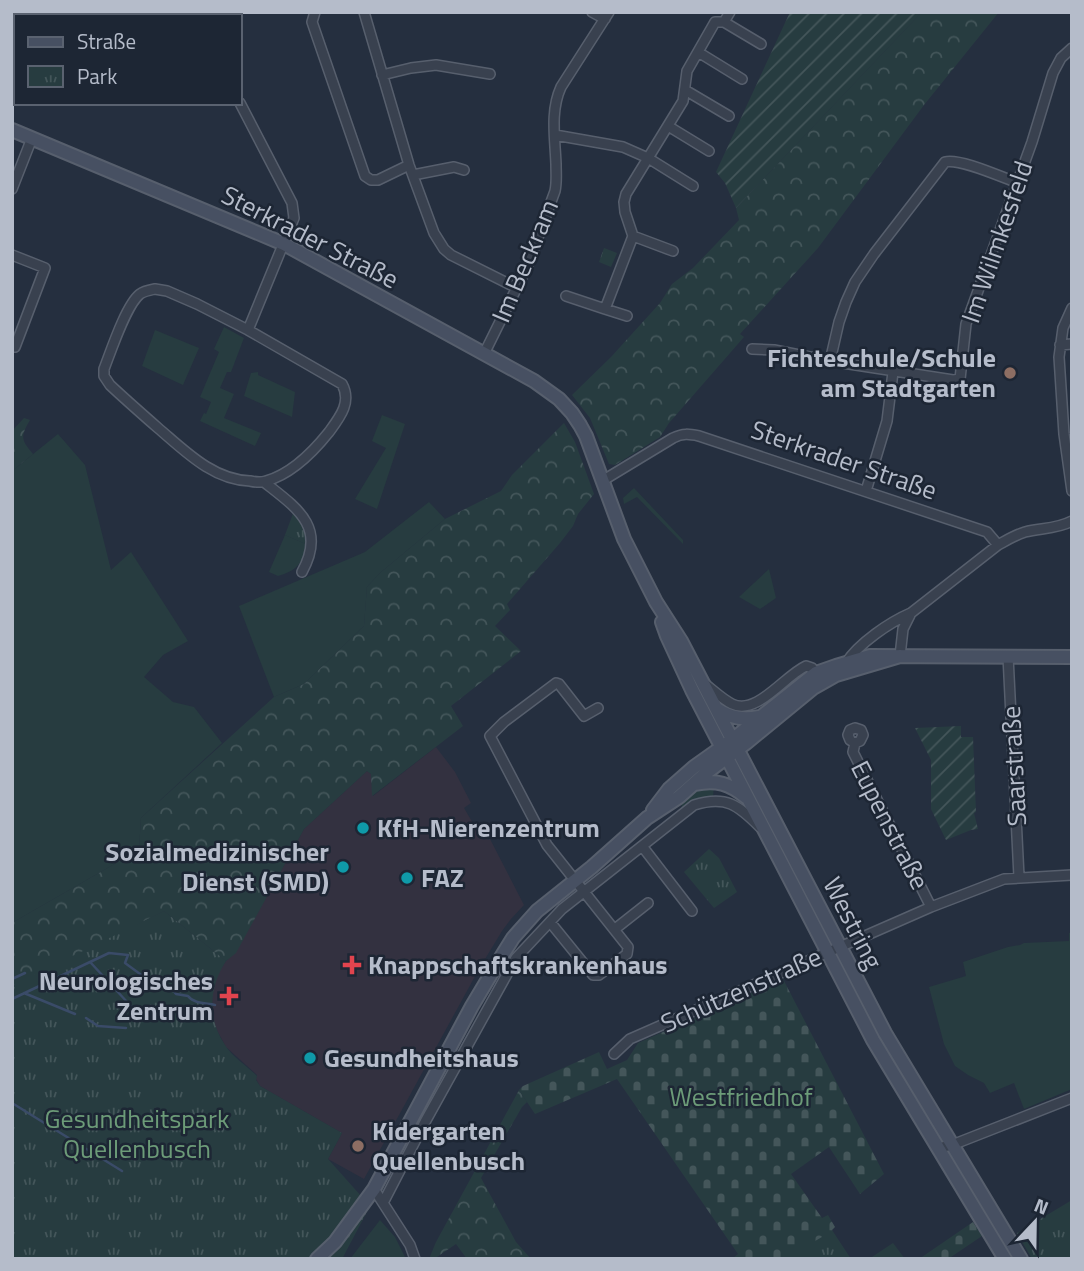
<svg xmlns="http://www.w3.org/2000/svg" width="1084" height="1271" font-family="'Titillium Web',sans-serif">
	<defs>
		<pattern id="forest-crowns" width="20" height="18" patternUnits="userSpaceOnUse" patternTransform="scale(1.75)"><rect width="20" height="18" fill="#273c40"/><path d="M2 6a3 3 0 1 1 6 0M12 15a3 3 0 1 1 6 0" fill="none" stroke="#44565a"/></pattern>
		<pattern id="cemetery-stones" width="16" height="16" patternUnits="userSpaceOnUse" patternTransform="scale(1.75)"><rect width="16" height="16" fill="#273c40"/><path d="M2 7V4a2 2 0 0 1 4 0v3zM10 15v-3a2 2 0 0 1 4 0v3z" fill="#44565a"/></pattern>
		<pattern id="park-tufts" width="24" height="20" patternUnits="userSpaceOnUse" patternTransform="scale(1.75)"><rect width="24" height="20" fill="#273c40"/><path d="M3 7l-1-3M5 7V3M7 7l1-3M15 17l-1-3M17 17v-4M19 17l1-3" fill="none" stroke="#44565a"/></pattern>
		<pattern id="garden-furrows" width="10" height="10" patternUnits="userSpaceOnUse" patternTransform="scale(1.75)"><rect width="10" height="10" fill="#273c40"/><path d="M-1 1l2-2M0 10L10 0M9 11l2-2" fill="none" stroke="#44565a"/></pattern>
	</defs>
	<rect width="100%" height="100%" fill="#252f3f"/>
	<path fill="#333140" d="M436,747L455,772L471,803L464,808L474,825L478,824L488,840L490,839L524,905L511,919L502,931L479,969L364,1179L328,1159L342,1133L260,1086L256,1079L257,1075L226,1047L213,1023L212,997L214,984L219,972L226,961L236,952L304,829L367,771L371,774L373,796Z"/>
	<path fill="#273c40" d="M224,327L244,338L231,372H227L220,388L234,394L224,418L261,433L255,446L200,421L204,413L206,414L211,402L200,397L219,352L214,349Z
		M155,330L199,348L183,385L142,366Z
		M258,372V375L295,392L292,417L244,396L251,373Z
		M382,415L405,424L377,509L355,499L386,448L372,441Z
		M58,434L85,465L111,570L131,552L188,641L163,655L144,677L173,702L194,707L222,743L141,818L139,850L12,923V471Z
		M634,488L683,540V544L637,497L624,504L623,498Z
		M429,502L445,519L380,573L367,587L364,626L304,684L274,697L239,606L365,552Z
		M285,535L306,544C304,563 296,571 278,576L269,572Z
		M769,569L776,598L760,609L739,597Z
		M714,785L713,798L706,799L701,798L681,809C685,787 695,790 714,785Z
		M1072,932V1089L1024,1109L1014,1083L990,1093L984,1083L968,1075L955,1066L944,1044L929,987L966,976L963,962L1008,947L1020,945L1024,943L1069,941V933Z
		M380,1220L395,1237L406,1259H350Z"/>
	<path fill="url(#forest-crowns)" d="M922,12H999L924,105L818,248L740,334L744,337L669,423L660,437L615,465L609,464L590,418L572,395L611,357L660,303L672,284L693,268L739,220L736,208Z
		M24,418L30,420C20,437 21,440 33,454L12,471V431Z
		M564,423L575,442L594,494L578,514L573,526L560,543L507,604L510,610L495,626L521,651L451,706L463,726L372,796L371,774L367,771L304,829L236,953L226,961L164,911L12,989V923L139,850L141,818L274,697L304,684L364,626L367,587L380,573L445,519L501,491L512,475Z
		M519,1090L527,1102L522,1107L481,1178L516,1242L531,1259H467L456,1244L434,1259H429L436,1242Z"/>
	<path fill="url(#cemetery-stones)" d="M783,979L884,1174L860,1194L829,1147L791,1174L822,1218L828,1215L835,1227L832,1230L851,1259H732L738,1254L617,1079L535,1114L519,1090L523,1086L599,1052L607,1069L627,1060L638,1043Z
		M973,1222L982,1236L948,1259H919Z"/>
	<path fill="url(#park-tufts)" d="M604,248L617,253L611,267L599,262Z
		M294,511C301,521 309,532 306,544L285,535Z
		M709,849L719,858L737,892L714,908L684,872Z
		M164,911L226,961C209,987 207,1019 225,1045C232,1057 247,1066 257,1076L256,1080L260,1086L342,1133L328,1159L370,1206L342,1259H12V986Z
		M1072,1200V1259H1032L1017,1233Z
		M827,1234L845,1259H789L788,1257Z
		M893,1243L905,1259H869Z"/>
	<path fill="url(#garden-furrows)" d="M790,12H922L736,208L725,183L716,172Z
		M961,726V737H973L976,812L974,813L978,829L971,830L946,840L931,809V760L915,728Z"/>
	<g fill="none" stroke-linecap="round" stroke-linejoin="round">
		<path stroke="#3a4b68" stroke-width="2.5" d="M91,963L141,1017L147,1019
			M12,979L25,973
			M24,993L75,1014
			M12,999L109,953L128,955L125,963L151,982L172,989L176,994L188,996C194,1004 206,1003 215,1005
			M86,1018L98,1026L126,1028
			M12,1103L122,1171"/>
		<defs>
			<path id="minor" d="M39,12L55,16
				M193,12L195,16
				M315,12L312,22L365,176L371,180H378L409,165
				M364,12L409,165L434,233L444,249L451,255L517,288
				M592,12L605,19
				M724,22L761,44
				M698,52L742,79
				M382,75L411,68L436,65L490,74
				M685,90L729,116
				M240,103L292,203L294,218L248,330
				M668,126L709,151
				M555,135L623,147L648,158L693,186
				M413,175L454,167L464,170
				M12,189L32,138
				M633,236L673,251
				M12,255L45,268L15,347L12,346
				M155,289L167,291L197,304L248,330L342,384C352,402 340,417 329,432C313,452 292,474 266,481C261,483 255,482 250,481C213,480 185,451 158,428C142,414 126,400 110,385L104,376V369C111,351 126,305 140,294C144,291 150,290 155,289Z
				M566,296L605,309L633,236L625,212L624,202L626,194L683,101L687,71L715,22H724L730,12
				M1072,308L1063,328L1059,357L1064,434L1072,491
				M605,309L627,316
				M1060,345L1072,344
				M752,349L774,350L830,361L953,380L960,379L966,324L1032,142L1053,73L1061,58L1072,48
				M484,354L528,265L555,191C557,182 556,173 556,164C555,138 550,111 561,87L609,12
				M830,361L839,322L846,302L855,282L874,254L945,162C960,158 1001,177 1018,183
				M602,481L673,438C683,433 689,434 699,436L987,532L998,545
				M264,482C297,508 327,527 302,572
				M866,491L887,421L893,372
				M900,656L903,629L910,615
				M1008,656L1019,877
				M846,663C859,643 890,622 911,613L998,545C1007,540 1015,535 1025,532C1041,528 1057,529 1072,521
				M705,684C714,691 722,699 732,704C757,716 784,676 806,666L812,668L816,673
				M855,743L850,740L848,735L850,730L855,728L861,730L863,735L860,741L855,743L853,752L931,907
				M642,846L692,911
				M550,922L593,975H599L627,954L628,947L547,845L490,736L504,722L556,683L559,684L584,716L598,708
				M615,929L648,903
				M614,1054L630,1039L931,907L1004,879L1072,875
				M938,1148L952,1145L1072,1098
				M374,1189L410,1245L415,1259
				M383,1203L425,1122L516,958L562,909L694,805C726,795 738,805 760,827"/>
			<path id="secondary" d="M12,130L284,244L534,381L559,399L572,413L580,425L586,436L624,539L656,602L681,641L885,1033L1021,1259
				M662,622L667,636L692,690L873,1040L1005,1259
				M717,709C731,718 743,720 759,717
				M695,784C716,779 730,784 746,797
				M653,810L669,789L694,767L732,740L816,673L836,666L870,656L1072,657
				M317,1259L335,1242L374,1189L472,1006L503,954L513,938L537,911L592,867L647,818L679,797L706,773L746,743L813,688L836,675L900,656"/>
		</defs>
		<use href="#minor" stroke="#575f6d" stroke-width="12"/>
		<use href="#secondary" stroke="#575f6d" stroke-width="16"/>
		<use href="#minor" stroke="#39414f" stroke-width="9"/>
		<use href="#secondary" stroke="#475062" stroke-width="12"/>
	</g>
	<g fill="#8d6e63" stroke="#1d2634" stroke-width="2.5">
		<circle cx="1010" cy="373" r="7"/>
		<circle cx="358" cy="1146" r="7"/>
	</g>
	<g fill="#0f9aa8" stroke="#1d2634" stroke-width="2.5">
		<circle cx="363" cy="828" r="7"/>
		<circle cx="343" cy="867" r="7"/>
		<circle cx="407" cy="878" r="7"/>
		<circle cx="310" cy="1058" r="7"/>
	</g>
	<g fill="#e0444e" stroke="#1d2634" stroke-width="2.5">
		<path d="M348.5 954.5h7v7h7v7h-7v7h-7v-7h-7v-7h7z"/>
		<path d="M225.5 985.5h7v7h7v7h-7v7h-7v-7h-7v-7h7z"/>
	</g>
	<g text-anchor="middle" stroke-width="5" stroke-linejoin="round" paint-order="stroke">
		<g font-size="26" fill="#b5bcca" stroke="#1d2634">
			<text transform="translate(310 237) rotate(27)" y="9">Sterkrader Straße</text>
			<text transform="translate(997 242) rotate(-71)" y="9">Im Wilmkesfeld</text>
			<text transform="translate(525 261) rotate(-67)" y="9">Im Beckram</text>
			<text transform="translate(844 460) rotate(19)" y="9">Sterkrader Straße</text>
			<text transform="translate(1014 766) rotate(-93)" y="9">Saarstraße</text>
			<text transform="translate(890 825) rotate(63)" y="9">Eupenstraße</text>
			<text transform="translate(853 923) rotate(63)" y="9">Westring</text>
			<text transform="translate(741 990) rotate(-24)" y="9">Schützenstraße</text>
		</g>
		<g font-size="26" font-weight="bold" fill="#b5bcca" stroke="#1d2634" text-anchor="start">
			<text x="996" y="367" text-anchor="end">Fichteschule/Schule<tspan x="996" dy="30">am Stadtgarten</tspan></text>
			<text x="377" y="837">KfH-Nierenzentrum</text>
			<text x="329" y="861" text-anchor="end">Sozialmedizinischer<tspan x="329" dy="30">Dienst (SMD)</tspan></text>
			<text x="421" y="887">FAZ</text>
			<text x="368" y="974">Knappschaftskrankenhaus</text>
			<text x="213" y="990" text-anchor="end">Neurologisches<tspan x="213" dy="30">Zentrum</tspan></text>
			<text x="324" y="1067">Gesundheitshaus</text>
			<text x="372" y="1140">Kidergarten<tspan x="372" dy="30">Quellenbusch</tspan></text>
		</g>
		<g font-size="26" fill="#6c9b78" stroke="#1d2634">
			<text x="741" y="1106">Westfriedhof</text>
			<text x="137" y="1128">Gesundheitspark<tspan x="137" dy="30">Quellenbusch</tspan></text>
		</g>
	</g>
	<rect width="1084" height="1271" fill="none" stroke="#b5bcca" stroke-width="28"/>
	<rect x="14" y="14" width="228" height="91" fill="#1d2634" stroke="#5a6270" stroke-width="2"/>
	<rect x="28" y="37" width="35" height="10" fill="#475062" stroke="#5a6270" stroke-width="2"/>
	<text x="77" y="49" font-size="21" fill="#b5bcca">Straße</text>
	<rect x="28" y="66" width="35" height="21" fill="url(#park-tufts)" stroke="#5a6270" stroke-width="2"/>
	<text x="77" y="84" font-size="21" fill="#b5bcca">Park</text>
	<g transform="translate(1035 1222) rotate(22)" stroke="#1d2634" stroke-width="5" paint-order="stroke">
	<path d="M0-5L12 26L0 18L-12 26Z" fill="#b5bcca"/>
	<text y="-10" font-size="19" font-weight="bold" text-anchor="middle" fill="#b5bcca">N</text>
	</g>
</svg>
